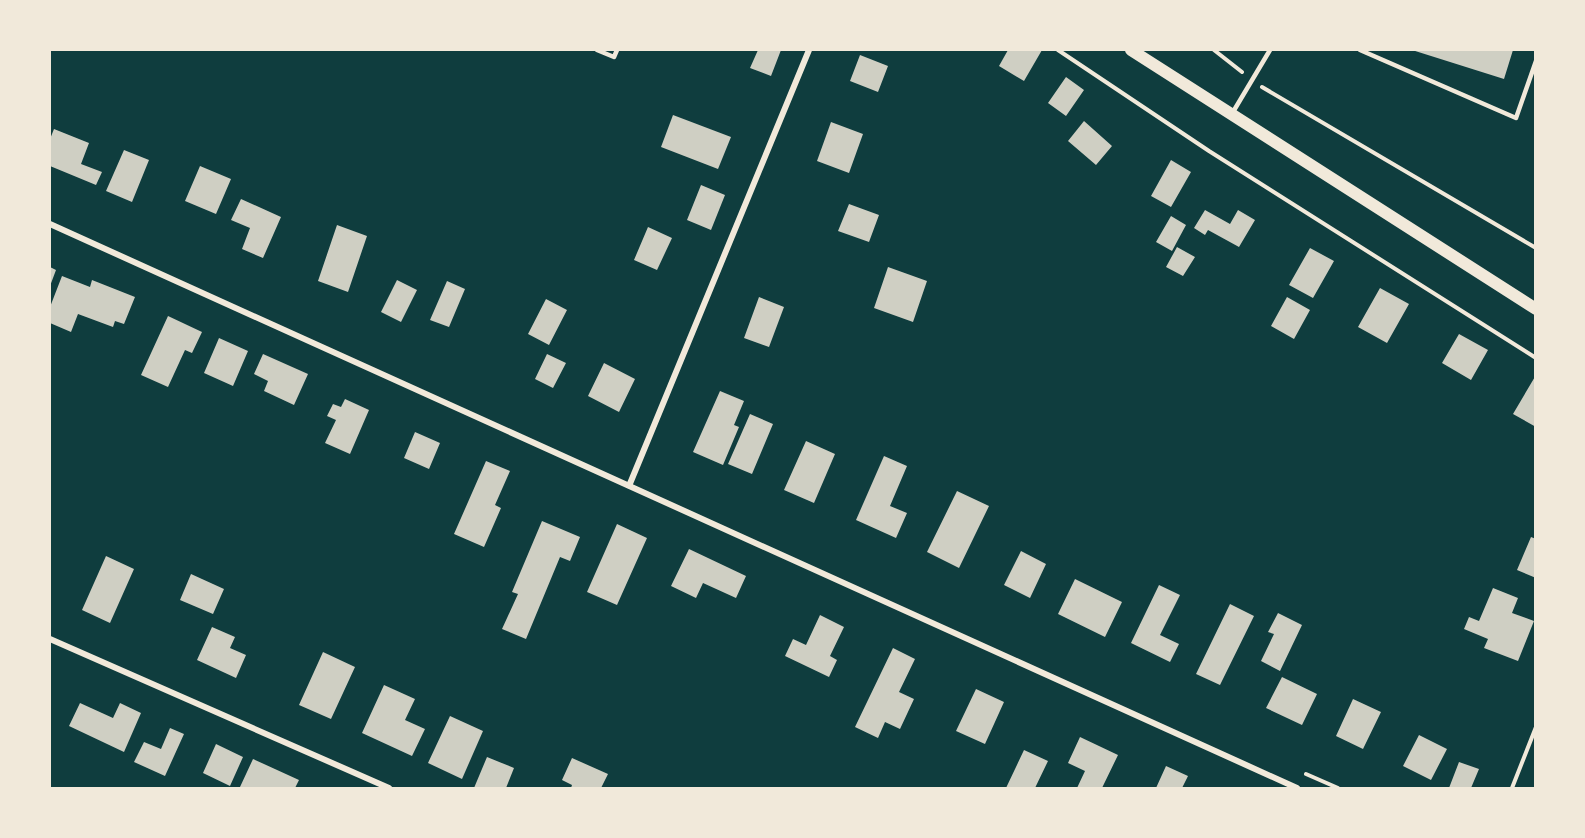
<svg xmlns="http://www.w3.org/2000/svg" width="1585" height="838" font-family="'Fira Sans Condensed',sans-serif">
	<rect width="100%" height="100%" fill="#0f3d3e"/>
	<path fill="#cfcfc3" d="M758,50H781L771,76L750,68Z
		M1008,50H1042L1024,81L999,66Z
		M1412,50H1513L1504,79Z
		M860,55L888,66L878,92L850,81Z
		M1066,77L1084,90L1066,116L1048,103Z
		M673,115L731,137L718,169L661,147Z
		M1084,121L1112,146L1096,165L1068,141Z
		M831,122L863,134L849,173L817,161Z
		M54,129L89,143L81,164L102,172L96,185L50,166V139Z
		M124,150L149,160L132,202L106,191Z
		M1171,160L1191,172L1171,207L1151,196Z
		M200,166L231,179L216,214L185,201Z
		M701,185L725,195L711,230L687,220Z
		M241,199L281,217L263,258L242,249L250,228L231,220Z
		M849,204L879,215L869,242L838,231Z
		M1205,210L1230,224L1238,210L1255,220L1239,247L1208,230L1205,235L1194,228Z
		M1171,216L1186,225L1172,251L1156,242Z
		M337,225L367,236L348,292L318,281Z
		M648,227L672,238L657,270L634,260Z
		M1177,247L1195,257L1183,276L1166,267Z
		M1310,248L1334,261L1313,298L1289,285Z
		M50,267L56,270L50,286Z
		M888,267L927,281L913,322L874,308Z
		M62,276L90,287L92,280L135,297L124,324L115,321L113,327L78,314L71,332L50,323V307Z
		M397,280L417,290L401,322L381,312Z
		M447,281L465,289L449,327L430,320Z
		M1380,288L1409,304L1387,343L1358,327Z
		M759,297L784,307L769,347L744,338Z
		M1287,297L1310,310L1294,339L1271,326Z
		M546,299L567,310L549,345L528,334Z
		M168,316L202,332L192,353L185,350L168,387L141,375Z
		M1459,334L1488,350L1471,380L1442,363Z
		M219,338L248,351L233,386L204,373Z
		M263,354L308,374L294,405L264,391L268,381L254,374Z
		M547,354L566,363L553,388L535,379Z
		M604,363L635,379L619,412L588,396Z
		M1536,375V427L1513,414Z
		M720,391L744,401L734,425L739,427L723,465L693,452Z
		M345,399L369,410L350,454L325,443L336,420L327,416L333,404L341,407Z
		M750,414L773,424L752,474L728,464Z
		M415,432L440,443L429,469L404,458Z
		M806,441L835,454L814,503L784,490Z
		M884,456L907,466L890,506L907,513L896,538L856,520Z
		M486,461L510,471L495,505L501,508L484,547L454,534Z
		M957,491L989,506L959,568L927,552Z
		M542,521L580,537L570,561L560,557L526,639L502,629L518,594L512,592Z
		M617,524L647,538L617,605L587,592Z
		M1531,537L1536,539V578L1517,570Z
		M689,549L746,576L736,598L703,583L696,598L671,586Z
		M1021,551L1046,564L1030,598L1004,585Z
		M106,556L134,569L110,623L82,610Z
		M191,574L224,589L213,614L180,600Z
		M1075,579L1122,602L1105,637L1058,614Z
		M1159,585L1180,595L1160,635L1179,644L1170,662L1131,643Z
		M1493,588L1518,598L1512,613L1534,621L1518,661L1484,648L1488,639L1464,629L1469,617L1479,621Z
		M1230,604L1254,616L1220,685L1196,674Z
		M1278,613L1302,625L1280,671L1261,661L1274,634L1268,632Z
		M820,615L844,627L830,656L837,660L829,677L785,656L793,639L806,645Z
		M212,627L235,637L230,648L246,655L236,678L197,660Z
		M893,648L915,659L899,692L914,699L900,729L885,722L878,738L855,727Z
		M323,652L355,667L331,719L299,705Z
		M1282,677L1317,694L1302,725L1266,708Z
		M384,685L415,699L405,720L425,729L412,756L362,733Z
		M976,689L1004,702L985,744L956,731Z
		M1353,699L1381,712L1363,749L1336,736Z
		M80,703L113,718L120,703L141,713L124,752L69,726Z
		M450,716L483,731L462,779L428,763Z
		M170,728L184,734L165,776L134,762L144,742L161,749Z
		M1419,735L1447,749L1431,780L1403,766Z
		M1080,737L1118,755L1102,788H1077L1085,771L1068,763Z
		M216,744L243,757L230,786L203,773Z
		M1024,750L1048,761L1035,788H1006Z
		M487,757L514,768L506,788H474Z
		M572,758L608,774L601,788H571L572,785L562,780Z
		M253,759L299,780L295,788L240,787Z
		M1459,762L1479,769L1471,788H1449Z
		M1166,766L1188,776L1182,788H1156Z"/>
	<g fill="none" stroke-linecap="round" stroke-linejoin="round">
		<path stroke="#f1e9da" stroke-width="4" d="M1058,50L1209,151L1536,358
			M1214,50L1242,72
			M1262,87L1536,248
			M1306,774L1338,788
			M1512,788L1536,727"/>
		<path stroke="#f1e9da" stroke-width="4.5" d="M597,50L614,57L617,50
			M1360,50L1516,118L1536,61
			M1233,112L1270,50"/>
		<path stroke="#f1e9da" stroke-width="6" d="M50,224L1297,788
			M629,486L809,50
			M50,639L389,788"/>
		<path stroke="#f1e9da" stroke-width="12" d="M1131,50L1536,309"/>
	</g>
	<rect width="1585" height="838" fill="none" stroke="#f1e9da" stroke-width="102"/>
</svg>
